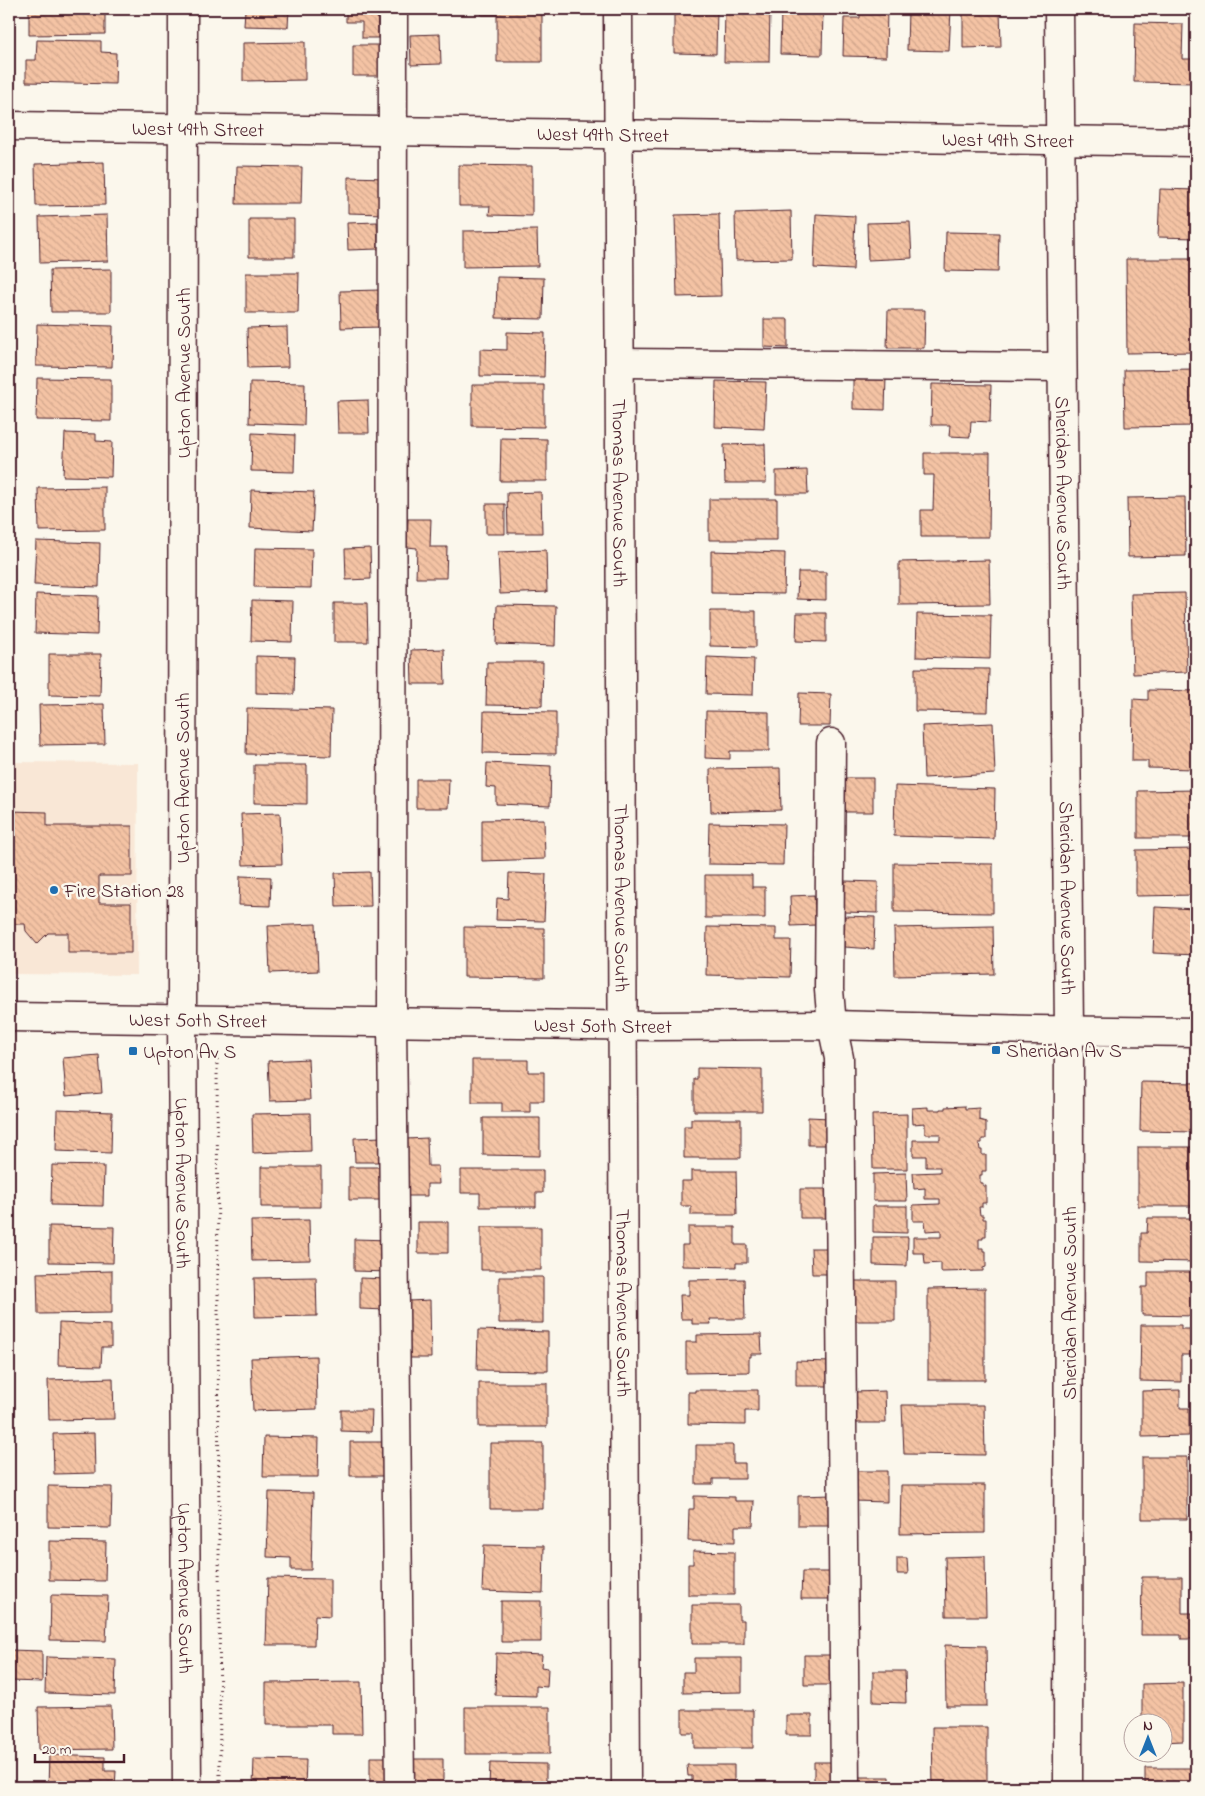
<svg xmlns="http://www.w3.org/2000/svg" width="1205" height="1796" font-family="'Indie Flower',sans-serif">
	<defs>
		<pattern id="building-back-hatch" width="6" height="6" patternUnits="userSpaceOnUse" patternTransform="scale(1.25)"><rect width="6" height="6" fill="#f4c3a4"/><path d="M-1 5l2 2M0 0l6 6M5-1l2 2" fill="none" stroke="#d3a78d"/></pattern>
	</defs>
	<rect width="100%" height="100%" fill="#fbf7ec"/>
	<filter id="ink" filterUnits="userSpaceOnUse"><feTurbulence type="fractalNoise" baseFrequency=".02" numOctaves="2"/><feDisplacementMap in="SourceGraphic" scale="10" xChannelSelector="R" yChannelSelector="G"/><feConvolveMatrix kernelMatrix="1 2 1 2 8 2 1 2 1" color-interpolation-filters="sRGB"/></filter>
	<g filter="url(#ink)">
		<path fill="#f9e7d6" d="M9,762L138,763L137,975L9,974Z"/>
		<path fill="url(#building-back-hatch)" stroke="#4a1f2b" d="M29,9H105V34L29,35Z
			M245,9H289L288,27L244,26Z
			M346,9H377L378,38H362V22H346Z
			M481,9H542V62H497V15H481Z
			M674,9H717L716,54L674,53Z
			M725,9H770L769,62H724Z
			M781,9H823L822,55L780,54Z
			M860,9H887L886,57L843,56L844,18H860Z
			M908,9H951L949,51L907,50Z
			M963,9H1000L1001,47L963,48Z
			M1135,23L1183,24L1182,59H1196V83L1134,82Z
			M440,34L441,64L411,65L410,35Z
			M37,40L101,41V52L116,53L115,84L26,82V60H36Z
			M305,42V80L243,81V43Z
			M353,45H389V76H353Z
			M104,162L105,205L36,206L35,164Z
			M459,165L532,166V216L489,215L490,206H459Z
			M237,166L302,167L301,204H236Z
			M348,177L387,178L386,214L348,213Z
			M1160,189L1196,190V238L1158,237Z
			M791,211L792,259L736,260L735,213Z
			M719,214L721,296L677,297L675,215Z
			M816,214L855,216L853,270L814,268Z
			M107,215L108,261L40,263L39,217Z
			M249,219H294V257H249Z
			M377,222L378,249L348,250L347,223Z
			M910,222L912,258L868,260L867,223Z
			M537,230L538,266L463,267V231Z
			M946,232L999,233L998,272L945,271Z
			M1126,259H1195L1196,352L1127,353Z
			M111,269V312H51L50,270Z
			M246,273H299L298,313H246Z
			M497,277L544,278L543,319L496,318Z
			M380,290L381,327L341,328L340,291Z
			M888,310H925L924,348H887Z
			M764,319H788V348L764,347Z
			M37,324L113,326L112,367L36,366Z
			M287,327L288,367L248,368L247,328Z
			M507,332L545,333L544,377L480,376V349L507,350Z
			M1196,369V426L1125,427L1124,370Z
			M853,376L886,377L885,410L853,409Z
			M37,378L111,379V421L36,420Z
			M716,381L766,382L764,429L715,427Z
			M250,382L305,383L304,425L249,423Z
			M932,384L991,385L990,422L971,421L970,437L949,436L950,425H931Z
			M472,385H544V427L472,426Z
			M368,400L369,433H338L337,401Z
			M65,433L96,434V441L112,442L111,477L63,476Z
			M252,433L295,435L294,472L251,471Z
			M501,438L547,439V481H500Z
			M765,444L766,483H725L724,445Z
			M924,453H990L989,537H921V510H933L934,475H924Z
			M807,470L808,494H776V471Z
			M105,487V530L39,531L38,488Z
			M251,490L314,492L312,531L250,528Z
			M541,492L542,533H508L507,493Z
			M1185,497L1186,556L1128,557L1127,498Z
			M709,499H777V540H709Z
			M486,504H505V534H486Z
			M408,519H431L430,547H447L446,578H416L417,548L407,547Z
			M36,541L100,543L99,587L34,585Z
			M255,548L312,549L311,588L254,587Z
			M370,548L371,579L346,580L345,549Z
			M546,550L547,592L500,594L498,552Z
			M711,551L785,553L784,594L711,593Z
			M989,560L990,604L899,605V562Z
			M798,572H826V600L797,599Z
			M1185,593L1187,672L1133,674L1131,594Z
			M36,594L98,596L97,635L35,633Z
			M252,600L293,601L292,642L251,641Z
			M334,603H367L368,642H334Z
			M497,605L556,606L555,646L496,644Z
			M710,611H756V647L710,646Z
			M797,613H826V642L796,641Z
			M917,614L991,615L990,659L916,657Z
			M444,649L445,684H412L411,650Z
			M49,654H101L100,696L49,695Z
			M256,656L295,657L294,694L256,693Z
			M707,657L754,659L753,695L706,694Z
			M487,662H543L542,706L486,705Z
			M915,668L989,669L988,712L915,711Z
			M1148,690L1196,691V769L1148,768V761H1132L1133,699L1148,700Z
			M799,693L831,694L830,726H798Z
			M104,704L105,744L40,745L39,705Z
			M247,708L332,710L331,756L246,754Z
			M484,711L556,712V754L483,753Z
			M706,711L769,712V751H730V759L705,758Z
			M993,723L995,774L924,778L922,726Z
			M487,763L551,766L550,806L496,804V788L486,787Z
			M254,765H307V804L254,803Z
			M780,768L781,810L711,812L710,769Z
			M845,778H873V812H845Z
			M416,779H449L448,808H416Z
			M895,786L995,789L994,839L894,836Z
			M1196,790V838H1138V791Z
			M9,811L47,812V826H132V876H99V903H131V953H68V933H48L37,944L26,931L25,924H9Z
			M280,813L282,864L243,865L241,814Z
			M544,819L545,859L482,861V820Z
			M709,823L784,824L783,865L708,864Z
			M1196,849V895L1136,896V850Z
			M894,863L993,864V913L894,912Z
			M370,872L371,906L336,907L335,873Z
			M509,873L546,874L544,921L496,920L497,898L508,899Z
			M705,875H752V887H765V918H705Z
			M240,876L271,877L270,906L239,905Z
			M845,881L878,882V913L844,912Z
			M814,895L816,925L791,926L790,896Z
			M1155,907L1196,909V955L1153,953Z
			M845,916L875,917L874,949L844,947Z
			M316,924L318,971L270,973L268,926Z
			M993,926L994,974L895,976L894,928Z
			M464,927L544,928V978L464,977Z
			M707,927L776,928V940H791L790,977L706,975Z
			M99,1055L102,1093L66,1096L63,1058Z
			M308,1059L310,1100L270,1101L268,1061Z
			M472,1060H528V1072H544V1101H530V1112H502V1103H472Z
			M697,1068L762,1069V1111H694V1079H697Z
			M1141,1082L1196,1083V1132L1140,1131Z
			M965,1106V1109L979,1108V1120L986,1122V1139H982V1143H979L980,1150H982V1155H986V1171H982V1175H980V1183H983V1186H986V1203H982V1207H979L980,1215H983V1219H986V1236H983V1239H979V1248H983V1251H986V1267L983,1268V1271L941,1272V1263L925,1264L924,1253H913V1237H941V1230L926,1231L925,1221H913V1205L940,1204V1199H925V1188L914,1189L913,1173L940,1172V1167H926V1156H913V1140H940V1134H925V1123L913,1124L912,1108L928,1107V1110H940V1109H945V1107Z
			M57,1110L112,1112L111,1153L56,1151Z
			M310,1113L311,1151L253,1153L252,1114Z
			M907,1114V1169H873L872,1115Z
			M808,1117L830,1118V1145H808Z
			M483,1118H540V1156L483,1155Z
			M691,1119H741V1158H684V1126H691Z
			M383,1137L384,1162H355L354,1138Z
			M427,1138L428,1166H438L439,1184H427V1196H408L406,1139Z
			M1138,1147H1196V1206H1138Z
			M52,1165L104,1166L103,1206L51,1205Z
			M261,1167H321V1207H261Z
			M349,1167H381L382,1200H349Z
			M461,1170H543V1193H536V1207H480V1193H461Z
			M691,1171H736L737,1215H691V1206H681V1181H691Z
			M906,1173L907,1201H873V1174Z
			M800,1189H828L827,1218H800Z
			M873,1206H907V1233L873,1232Z
			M1148,1218H1196V1262L1141,1261V1233H1147Z
			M309,1220L310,1260L252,1261L251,1221Z
			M418,1222H448V1253H418Z
			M49,1226L114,1227L113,1263L49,1262Z
			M481,1227H541V1270H481Z
			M688,1227H735V1245H747V1263H736V1267L682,1266V1245H688Z
			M873,1237H908L907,1266L873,1265Z
			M354,1239L391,1240L390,1272L354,1271Z
			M811,1248H829L830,1274H812Z
			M112,1271V1313L38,1314L37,1273Z
			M1148,1272H1196V1316L1142,1315V1287H1148Z
			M316,1277L317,1316L255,1317L254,1278Z
			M499,1277H543V1323H499Z
			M360,1278L388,1279L387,1310L360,1309Z
			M744,1279L745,1319H710L711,1324H692V1319H681L680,1295H689V1280Z
			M850,1281H895V1321H850Z
			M985,1288V1380H928V1289Z
			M430,1300L431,1358H410L409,1301Z
			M59,1323L111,1325V1347H102L101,1366L58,1365Z
			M1141,1325H1181V1329H1195V1355H1181V1382L1140,1381Z
			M478,1330L548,1332V1371L477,1370Z
			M761,1334L762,1354H751V1357H749V1372L686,1373V1342H697V1335Z
			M316,1356L317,1409L253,1411L251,1358Z
			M796,1361L831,1362L830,1386H796Z
			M113,1378L114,1419L49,1420L48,1380Z
			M479,1383H547V1427H479Z
			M695,1390H758V1411H745V1425L688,1424V1392H695Z
			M1180,1390V1408H1189V1436L1142,1437V1391Z
			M885,1391L886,1423H853V1392Z
			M902,1405H984L985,1455L904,1454Z
			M341,1410H372L371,1432L341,1431Z
			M94,1433L95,1473L54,1474L53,1434Z
			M264,1437L319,1438L318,1477H263Z
			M350,1442H387L386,1476H350Z
			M490,1443H543V1509H490Z
			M696,1445H733V1463H745V1479H713V1484H696Z
			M1142,1457H1187V1519H1142Z
			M854,1471H887V1502L854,1501Z
			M901,1485H985V1533L900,1534Z
			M48,1486L112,1487L111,1528L48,1527Z
			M269,1492L313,1493L311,1570H291V1558L267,1557Z
			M832,1495V1526H798V1496Z
			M694,1496L735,1497V1501H754L753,1526H735V1542L688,1541L689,1509H694Z
			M49,1541L106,1542L105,1581L49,1580Z
			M484,1545L544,1546L543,1593L482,1591Z
			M693,1551L734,1552V1595H688V1564H693Z
			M985,1556L986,1616H946L945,1557Z
			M897,1558H907L908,1574H897Z
			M802,1572H832V1599H801Z
			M1142,1577H1182V1613H1192V1639H1181V1635H1141Z
			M268,1578L330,1579V1616L315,1615L314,1645H266Z
			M51,1595L108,1596L106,1641L50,1640Z
			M501,1601H541V1642H501Z
			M692,1605H739V1620H744V1644H692Z
			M945,1645L986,1646L987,1706H946Z
			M9,1650L42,1651V1682L9,1681Z
			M496,1653L542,1655L541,1667L548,1668L547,1687L536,1686V1696L495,1695Z
			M804,1655H835V1685H804Z
			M46,1657L116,1659L115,1695L45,1693Z
			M694,1658H742V1692L683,1693V1672H694Z
			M873,1671H905L906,1703L873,1702Z
			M361,1682L362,1734H332V1725H266V1683Z
			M1183,1683V1741L1162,1742V1724H1142V1684Z
			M111,1706L112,1749L39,1750L38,1707Z
			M465,1707H550V1754H465Z
			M682,1710H753V1748H694V1733H682Z
			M786,1715H812V1735H786Z
			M932,1727H987V1787H933Z
			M49,1755L105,1757V1771H116L115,1787H48Z
			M370,1757H394V1787H370Z
			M254,1759L306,1760L305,1787H253Z
			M411,1759H443V1787H412Z
			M814,1762H833V1787H814Z
			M490,1763L546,1764V1787H489Z
			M687,1765H734V1787H692V1776H688Z
			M1145,1768H1196V1787H1145Z
			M853,1777H889V1787H853Z"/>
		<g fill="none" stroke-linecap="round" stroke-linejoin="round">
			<defs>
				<g id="minor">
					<path id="s1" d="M183,9L182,1019L187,1787"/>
					<path d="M393,9L392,1022L400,1787"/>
					<path id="s2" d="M618,9L626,1787"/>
					<path id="s3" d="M1059,9L1069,1031L1068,1787"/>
					<path id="s4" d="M9,126L1196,142"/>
					<path d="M620,363L1062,367"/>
					<path d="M831,743L829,990L832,1025L839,1058L845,1787"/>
				</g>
				<g id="major">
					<path id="s5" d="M9,1017L656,1026L832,1025L1033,1030L1196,1032"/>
				</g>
			</defs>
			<use href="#minor" stroke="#4a1f2b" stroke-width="31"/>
			<use href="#major" stroke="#4a1f2b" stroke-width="31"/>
			<path stroke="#4a1f2b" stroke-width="3" stroke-dasharray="1 4" stroke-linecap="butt" d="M217,1059L220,1787"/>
			<use href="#minor" stroke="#fbf7ec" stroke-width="28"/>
			<use href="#major" stroke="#fbf7ec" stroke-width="28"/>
		</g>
	</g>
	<g fill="#1f6fb2" stroke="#fbf7ec" stroke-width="2">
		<circle cx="54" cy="890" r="5"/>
		<rect x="991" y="1045" width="10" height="10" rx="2.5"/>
		<rect x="128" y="1046" width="10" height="10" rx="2.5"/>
	</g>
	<g text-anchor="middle" stroke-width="5" stroke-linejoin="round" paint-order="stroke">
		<g font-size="20" fill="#4a1f2b" stroke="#fbf7ec">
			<text dy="7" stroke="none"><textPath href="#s4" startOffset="189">West 49th Street</textPath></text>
			<text dy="7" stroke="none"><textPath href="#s4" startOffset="594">West 49th Street</textPath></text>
			<text dy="7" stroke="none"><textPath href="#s4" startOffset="999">West 49th Street</textPath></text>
			<text transform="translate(183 373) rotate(-90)" y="7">Upton Avenue South</text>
			<text dy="7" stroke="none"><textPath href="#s2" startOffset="484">Thomas Avenue South</textPath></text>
			<text dy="7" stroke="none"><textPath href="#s3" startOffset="484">Sheridan Avenue South</textPath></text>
			<text transform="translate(182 778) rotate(-90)" y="7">Upton Avenue South</text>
			<text dy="7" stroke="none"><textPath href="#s2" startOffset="889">Thomas Avenue South</textPath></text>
			<text dy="7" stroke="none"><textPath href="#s3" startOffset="889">Sheridan Avenue South</textPath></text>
			<text dy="7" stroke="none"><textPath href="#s5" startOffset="189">West 50th Street</textPath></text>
			<text dy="7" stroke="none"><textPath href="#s5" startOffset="594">West 50th Street</textPath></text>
			<text dy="7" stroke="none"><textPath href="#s1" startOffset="1174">Upton Avenue South</textPath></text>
			<text dy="7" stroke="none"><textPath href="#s2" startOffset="1294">Thomas Avenue South</textPath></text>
			<text transform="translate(1069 1303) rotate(-90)" y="7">Sheridan Avenue South</text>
			<text dy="7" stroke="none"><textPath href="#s1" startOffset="1579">Upton Avenue South</textPath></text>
		</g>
		<g font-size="20" fill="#4a1f2b" stroke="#fbf7ec" text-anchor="start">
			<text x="64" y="897">Fire Station 28</text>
			<text x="1006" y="1057">Sheridan Av S</text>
			<text x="143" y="1058">Upton Av S</text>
		</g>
	</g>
	<rect width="1205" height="1796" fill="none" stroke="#fbf7ec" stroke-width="30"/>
	<rect x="15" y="15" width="1175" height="1766" fill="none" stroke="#4a1f2b" stroke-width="2" filter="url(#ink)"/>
	<g transform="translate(1148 1738)"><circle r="24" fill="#fbf7ec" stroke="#b4a19f"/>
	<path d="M0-4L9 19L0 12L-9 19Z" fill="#1f6fb2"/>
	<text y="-8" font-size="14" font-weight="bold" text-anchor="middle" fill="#4a1f2b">N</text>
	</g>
	<path d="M35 1754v8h89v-8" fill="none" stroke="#4a1f2b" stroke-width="2.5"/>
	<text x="42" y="1754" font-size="15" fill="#4a1f2b" stroke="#fbf7ec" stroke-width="4" paint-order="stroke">20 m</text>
</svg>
